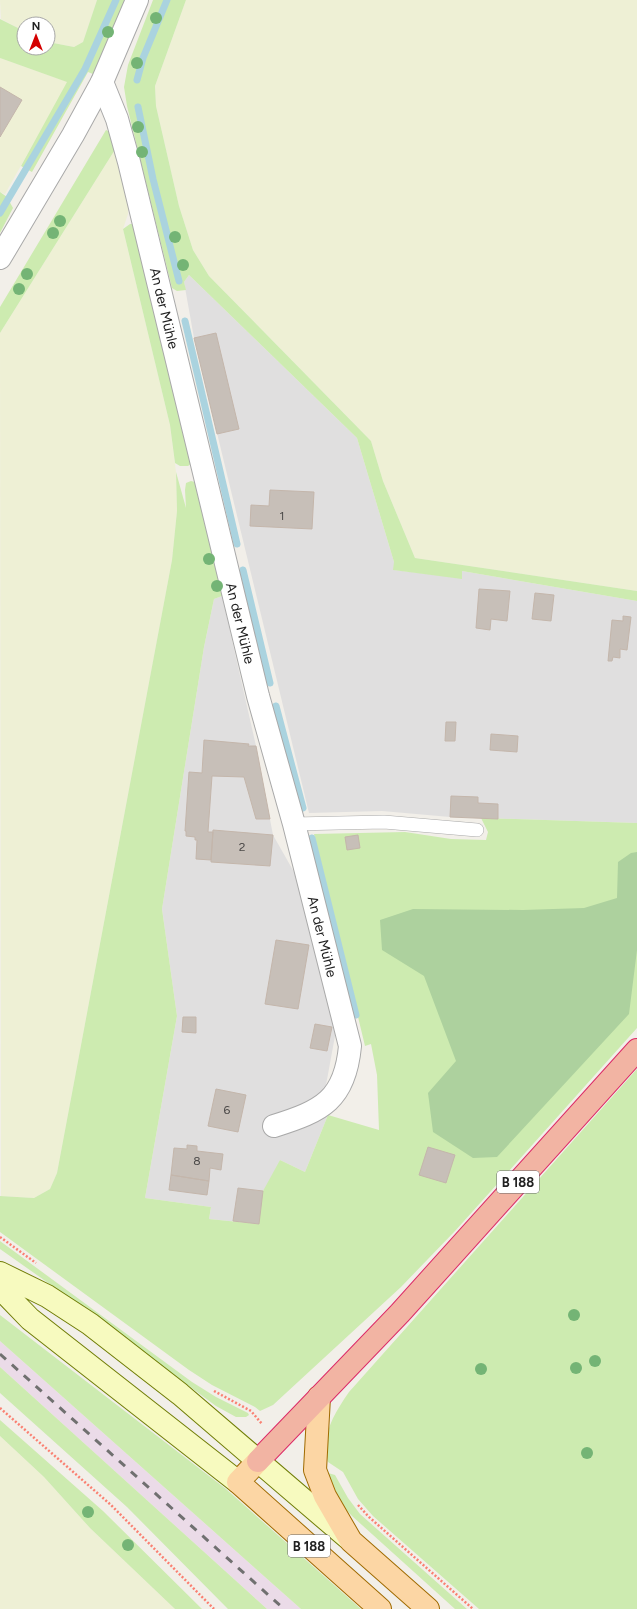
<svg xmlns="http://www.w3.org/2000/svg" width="637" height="1609" font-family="Figtree,sans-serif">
	<rect width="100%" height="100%" fill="#f2efe9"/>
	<path fill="#e0dfdf" d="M189,275L357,438L394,562V570L462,578V571L637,601V823L450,817L382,811L309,813L194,338L184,282Z
		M222,596L256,746L273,835L294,872L337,1025L324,1096L328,1115L305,1172L280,1160L259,1224L209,1219L211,1207L145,1198L177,1016L162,909L204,647L214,599Z"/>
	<path fill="#ebdbe8" d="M0,1341L301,1609H267L0,1367Z"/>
	<path fill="#eef0d5" d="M0,0H97L83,42L74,47L48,42V24H24V31L1,19Z
		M186,0H637V591L415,558L383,481L371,441L209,276L193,250L179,206L156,106L155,86Z
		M0,58L68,82L5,194L0,192Z
		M116,148L129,193L128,214L123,229L170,425L176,472L177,511L172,560L57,1173L50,1189L34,1198L1,1196L0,333Z
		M0,1436L44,1477L90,1528L175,1609H0Z"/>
	<path fill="#cdebb0" d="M97,0H125L93,74L88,72L32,172L21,166L67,82L0,58V19L24,31V48H48V42L74,47L83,42Z
		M153,0H186L155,86L156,106L179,206L193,250L209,276L371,441L383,481L415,558L637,591V601L462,571V579L393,570L394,562L357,438L189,275L184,282L186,290L177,291L172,288L127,106L124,87L128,65Z
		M106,130L112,133L116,148L0,333V307Z
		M0,192L7,197L13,208L0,233Z
		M130,224H135L192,463L188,466H180L175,463L170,425L123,229Z
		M176,472L186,508L185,490L186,483L191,481L198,483L224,587L222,596L214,599L204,647L162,909L177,1016L145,1198L211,1207L209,1219L258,1224L263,1191L280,1160L305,1172L328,1115L379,1130L377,1075L371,1044L365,1046L314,834L405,832L451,839L486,840L488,832L481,818L637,823V1028L455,1231L401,1287L273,1405L260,1411L255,1407L212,1385L189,1370L0,1232V1196L34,1198L50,1189L57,1173L172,560L177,511Z
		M637,1069V1609H479L373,1516L358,1499L343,1472L328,1462C321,1434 334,1414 349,1392Z
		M0,1241L192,1382L216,1397L248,1413L249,1415L246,1417H236L216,1406L78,1304L0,1249Z
		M0,1315L226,1489L361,1609H301L0,1341Z
		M0,1367L267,1609H228L127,1507L0,1393Z
		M0,1420L103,1511L202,1609H175L90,1528L44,1477L0,1436Z
		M328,1473L335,1475L348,1498L360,1514L467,1609H455L352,1516L338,1501Z"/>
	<path fill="#add19e" d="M637,852V950L629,1014L497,1157L473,1158L433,1132L428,1093L456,1061L424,976L382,950L380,920L413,909L523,910L584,908L617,898L618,862L631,853Z"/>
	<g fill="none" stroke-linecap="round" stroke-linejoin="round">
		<path stroke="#aad3df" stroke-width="7" d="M137,80L143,58L167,0
			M138,107L153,179L179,281
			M0,213L85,69L116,0
			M185,321L237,544
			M243,570L270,683
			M276,706L303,808
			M312,838L356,1015"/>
	</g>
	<path fill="#c7bfb8" stroke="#c4b6ab" d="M0,87L22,100L0,137Z
		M216,333L239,429L217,434L194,338Z
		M270,490L314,492L312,529L250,526L251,505L269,506Z
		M479,589L510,591L507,621L491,619L490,630L476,628Z
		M535,593L554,595L551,621L532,619Z
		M623,616L631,617L627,650L620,649V658L613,657L612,661H608L612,620L623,621Z
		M446,722H456L455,741H445Z
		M491,734L518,736L517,752L490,750Z
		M204,740L249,744L248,746H256L270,819H256L244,777L212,776L208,832H213L211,860L196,859L197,840H195V837L186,836V831H185L189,772L202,773Z
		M451,796L478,797V803L498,804V819L450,817Z
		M213,830L273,835L270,866L211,862Z
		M358,835L360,848L347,850L345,837Z
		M276,940L309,945L298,1009L265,1004Z
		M183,1017H196V1033L182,1032Z
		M315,1024L332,1027L327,1051L310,1048Z
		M216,1089L246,1095L238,1132L208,1126Z
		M187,1145L197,1146V1151L223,1154L221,1170L210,1168L209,1181L171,1175L174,1148L187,1149Z
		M428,1147L455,1155L446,1183L419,1175Z
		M171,1175L209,1181L207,1195L169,1190Z
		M238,1188L263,1191L259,1224L233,1221Z"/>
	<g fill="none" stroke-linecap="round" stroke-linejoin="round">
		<defs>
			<path id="service" d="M294,824L384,822L477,830"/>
			<g id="minor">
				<path id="s1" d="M102,82L117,119L129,162L258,696L294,824L350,1046C345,1100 322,1111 274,1126"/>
			</g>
			<path id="tertiary" d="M0,258L73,135L102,82L137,0"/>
			<path id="secondary" d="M0,1273L47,1296L90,1324L180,1394L348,1538
				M0,1288L30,1319L238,1482"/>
			<path id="primary" d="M319,1397L315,1470L325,1496L351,1541L428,1609
				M258,1461L238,1482L380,1609"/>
			<path id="trunk" d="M258,1461L400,1313L637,1050"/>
		</defs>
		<use href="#service" stroke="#a9a9a9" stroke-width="14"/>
		<use href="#minor" stroke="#a9a9a9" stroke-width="24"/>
		<use href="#tertiary" stroke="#a9a9a9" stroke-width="24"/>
		<use href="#secondary" stroke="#707d05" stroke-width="24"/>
		<use href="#primary" stroke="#a06b00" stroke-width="24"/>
		<use href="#trunk" stroke="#dc2a67" stroke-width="24"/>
		<path stroke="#fa8072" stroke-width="2.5" stroke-dasharray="2 2" stroke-linecap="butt" d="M0,1237L36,1263
			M214,1391L251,1411L262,1424
			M0,1408L111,1505L214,1609
			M358,1505L369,1517L473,1609"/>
		<use href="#service" stroke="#fff" stroke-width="13"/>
		<use href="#minor" stroke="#fff" stroke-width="22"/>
		<use href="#tertiary" stroke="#fff" stroke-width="22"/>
		<use href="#secondary" stroke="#f7fabf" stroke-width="22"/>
		<use href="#primary" stroke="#fcd6a4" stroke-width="22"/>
		<use href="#trunk" stroke="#f2b4a3" stroke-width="22"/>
		<path stroke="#707070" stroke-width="3" stroke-dasharray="8 8" stroke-linecap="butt" d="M0,1354L284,1609"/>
	</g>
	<g fill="#74b475">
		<circle cx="156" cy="18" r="6"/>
		<circle cx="108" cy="32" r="6"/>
		<circle cx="137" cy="63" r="6"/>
		<circle cx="138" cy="127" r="6"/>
		<circle cx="142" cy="152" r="6"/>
		<circle cx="60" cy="221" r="6"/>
		<circle cx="53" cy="233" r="6"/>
		<circle cx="175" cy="237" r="6"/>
		<circle cx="183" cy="265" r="6"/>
		<circle cx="27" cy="274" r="6"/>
		<circle cx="19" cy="289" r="6"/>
		<circle cx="209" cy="559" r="6"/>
		<circle cx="217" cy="586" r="6"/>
		<circle cx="574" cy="1315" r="6"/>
		<circle cx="595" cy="1361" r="6"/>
		<circle cx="576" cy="1368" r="6"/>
		<circle cx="481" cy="1369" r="6"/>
		<circle cx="587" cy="1453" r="6"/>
		<circle cx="88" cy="1512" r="6"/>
		<circle cx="128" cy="1545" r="6"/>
	</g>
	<g text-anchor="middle" stroke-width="3.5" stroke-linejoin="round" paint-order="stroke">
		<g font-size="12" fill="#4b4948">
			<text x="282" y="520">1</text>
			<text x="242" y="851">2</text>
			<text x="227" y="1114">6</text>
			<text x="197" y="1165">8</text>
		</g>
		<g fill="#fff" stroke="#646464" stroke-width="1">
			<rect x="497" y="1171" width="42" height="22" rx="3"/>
			<rect x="288" y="1535" width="42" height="22" rx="3"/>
		</g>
		<g font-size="13" font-weight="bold" fill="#222">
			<text x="518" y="1187">B 188</text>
			<text x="309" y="1551">B 188</text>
		</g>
		<g font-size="14" fill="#222" stroke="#fff">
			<text dy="5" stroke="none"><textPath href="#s1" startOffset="235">An der Mühle</textPath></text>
			<text dy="5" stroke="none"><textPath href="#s1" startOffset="559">An der Mühle</textPath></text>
			<text dy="5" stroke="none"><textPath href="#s1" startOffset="883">An der Mühle</textPath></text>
		</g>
	</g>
	<g transform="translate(36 36)"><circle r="19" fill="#ffffff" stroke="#a7a7a7"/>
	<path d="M0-3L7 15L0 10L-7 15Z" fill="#d40000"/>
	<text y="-6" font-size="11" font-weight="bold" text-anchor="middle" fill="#222222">N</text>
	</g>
</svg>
